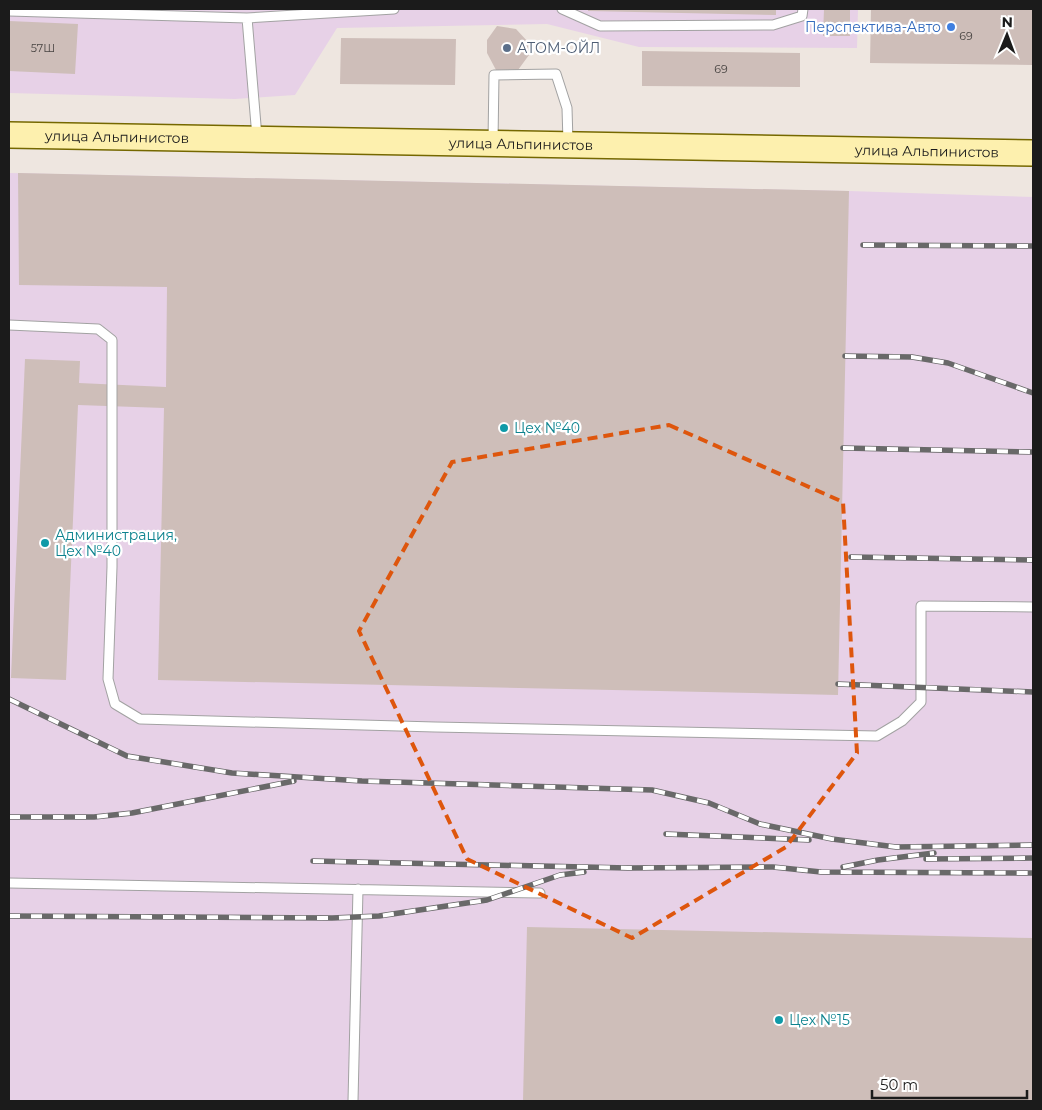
<svg xmlns="http://www.w3.org/2000/svg" width="1042" height="1110" font-family="Montserrat,sans-serif">
	<rect width="100%" height="100%" fill="#eee6e0"/>
	<path fill="#e7d1e7" d="M9,9H858L857,48L639,47L547,24L337,28L295,95L235,99L9,93Z
		M9,173L849,191L1033,197V1101H9Z"/>
	<path fill="#cebeb9" d="M588,9H776V15L588,11Z
		M824,9H850V36H823Z
		M871,9H1033V65L870,63Z
		M9,21L78,24L75,74L9,71Z
		M497,26L516,29L529,43V55L518,70H496L487,53V40Z
		M341,38L456,39L455,85L340,84Z
		M642,51L800,53V87L642,86Z
		M18,173L849,191L838,695L158,680L164,408L78,405L66,680L11,678L25,359L80,361L79,383L166,387L167,287L19,285Z
		M527,927L1033,938V1101H523Z"/>
	<g fill="none" stroke-linecap="round" stroke-linejoin="round">
		<defs>
			<path id="lane" d="M562,9L600,26L773,25L802,16L803,9
				M9,11L247,18L257,137
				M247,18L394,9
				M493,141L494,75L556,74L567,108L568,142
				M9,325L98,329L112,340V567L108,679L115,704L140,719L435,727L877,736L902,721L921,702V606L1033,607
				M9,883L540,893
				M353,1101L358,889"/>
			<g id="secondary">
				<path id="s1" d="M9,135L1033,153"/>
			</g>
		</defs>
		<use href="#lane" stroke="#a2a2a2" stroke-width="11"/>
		<use href="#secondary" stroke="#756800" stroke-width="28"/>
		<use href="#lane" stroke="#fff" stroke-width="9"/>
		<use href="#secondary" stroke="#fdf0ae" stroke-width="25"/>
		<defs>
			<path id="rail" d="M863,245L1033,246
				M845,356L912,357L948,363L1033,393
				M843,448L1033,452
				M851,557L1033,560
				M838,684L1033,692
				M9,699L127,756L232,773L362,781L652,790L709,803L760,824L832,839L896,847L1033,845
				M9,817H94L132,813L294,781
				M666,834L809,840
				M926,859L1033,858
				M313,861L628,868L773,867L821,872L1033,873
				M843,867L878,860L934,853
				M9,916L332,918L379,916L487,900L560,875L584,872"/>
		</defs>
		<use href="#rail" stroke="#696969" stroke-width="5.5"/>
		<use href="#rail" stroke="#fff" stroke-width="4" stroke-dasharray="11" stroke-linecap="butt"/>
	</g>
	<path fill="none" stroke="#de560d" stroke-width="4" stroke-dasharray="10 6" stroke-linejoin="round" d="M669,425L843,502L857,753L786,847L632,938L467,859L359,631L452,462Z"/>
	<circle fill="#3f7fe0" stroke="#fff" stroke-width="2" cx="951" cy="27" r="5"/>
	<circle fill="#5c6f8a" stroke="#fff" stroke-width="2" cx="507" cy="48" r="5"/>
	<g fill="#0f9aa8" stroke="#fff" stroke-width="2">
		<circle cx="504" cy="428" r="5"/>
		<circle cx="45" cy="543" r="5"/>
		<circle cx="779" cy="1020" r="5"/>
	</g>
	<g text-anchor="middle" stroke-width="4.5" stroke-linejoin="round" paint-order="stroke">
		<g font-size="11" fill="#484442">
			<text x="966" y="40">69</text>
			<text x="43" y="52">57Ш</text>
			<text x="721" y="73">69</text>
		</g>
		<g font-size="14" fill="#366cbe" stroke="#fff" text-anchor="end">
			<text x="941" y="32">Перспектива-Авто</text>
		</g>
		<g font-size="14" fill="#4e5e75" stroke="#fff" text-anchor="start">
			<text x="517" y="53">АТОМ-ОЙЛ</text>
		</g>
		<g font-size="14" fill="#1b1b1b" stroke="#fff">
			<text dy="5" stroke="none"><textPath href="#s1" startOffset="108">улица Альпинистов</textPath></text>
			<text dy="5" stroke="none"><textPath href="#s1" startOffset="512">улица Альпинистов</textPath></text>
			<text dy="5" stroke="none"><textPath href="#s1" startOffset="918">улица Альпинистов</textPath></text>
		</g>
		<g font-size="14" fill="#0d838f" stroke="#fff" text-anchor="start">
			<text x="514" y="433">Цех №40</text>
			<text x="55" y="540">Администрация,<tspan x="55" dy="16">Цех №40</tspan></text>
			<text x="789" y="1025">Цех №15</text>
		</g>
	</g>
	<rect width="1042" height="1110" fill="none" stroke="#1b1b1b" stroke-width="20"/>
	<g transform="translate(1007 35) rotate(1)" stroke="#ffffff" stroke-width="4" paint-order="stroke">
	<path d="M0-4L9 19L0 12L-9 19Z" fill="#1b1b1b"/>
	<text y="-8" font-size="14" font-weight="bold" text-anchor="middle" fill="#1b1b1b">N</text>
	</g>
	<path d="M872 1090v8h155v-8" fill="none" stroke="#1b1b1b" stroke-width="2.5"/>
	<text x="880" y="1090" font-size="15" fill="#1b1b1b" stroke="#ffffff" stroke-width="4" paint-order="stroke">50 m</text>
</svg>
